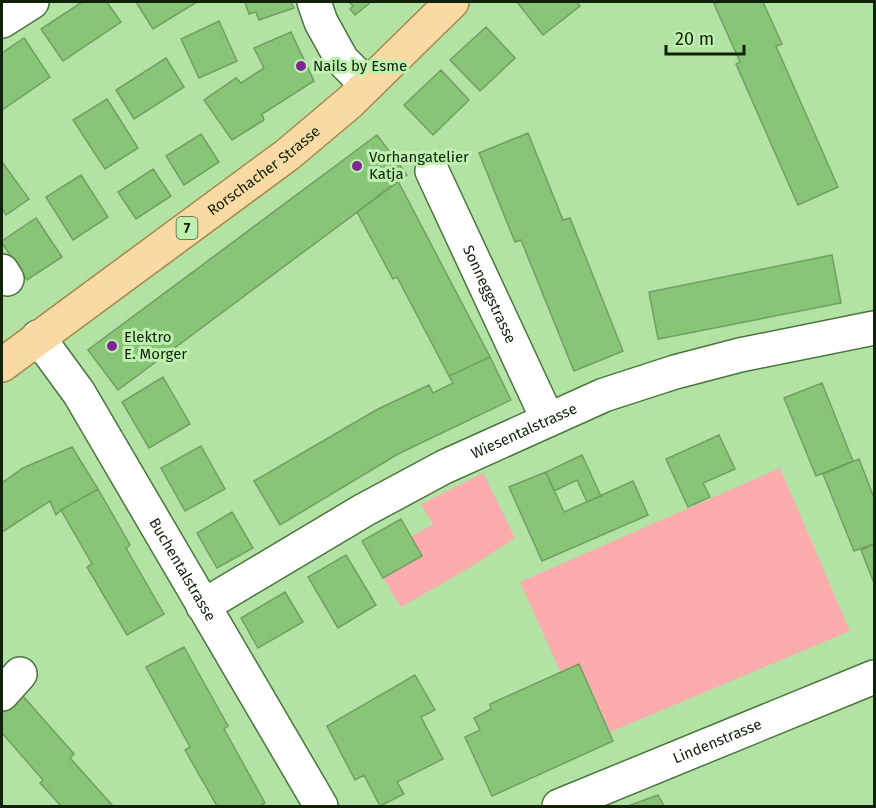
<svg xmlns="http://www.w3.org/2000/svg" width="876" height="808" font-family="'Fira Sans',sans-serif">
	<rect width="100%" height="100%" fill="#b2e3a4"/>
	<path fill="#fcacad" d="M780,468L850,631L610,732L579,664L560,671L520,582Z
		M483,473L515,538L464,571L401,607L383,578L422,556L411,537L433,524L421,504Z"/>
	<path fill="#89c577" stroke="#719f63" stroke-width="1.5" d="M82,2H107L121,22L63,61L41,29Z
		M136,2H197L153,29Z
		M245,2H291L294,8L259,20L256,12L249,14Z
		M349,2H371L355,15L350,9L353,6Z
		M517,2H577L580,6L543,35Z
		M719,2H763L782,44L776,46L838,187L798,205L736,64L740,62L714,4Z
		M219,21L237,61L199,78L181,39Z
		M486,27L515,58L480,91L450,60Z
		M291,32L314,81L262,114L264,120L232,140L204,100L236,78L241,83L264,68L254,48Z
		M24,38L50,77L2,110V53Z
		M166,58L184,87L134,119L116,90Z
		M441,70L469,100L433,135L404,105Z
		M107,99L138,148L105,169L73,120Z
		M528,133L563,220L570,218L623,351L574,371L521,240L515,242L479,153Z
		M201,134L219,162L184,185L166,156Z
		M377,135L407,175L118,390L88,350Z
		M2,162L29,199L6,215L2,208Z
		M153,169L171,196L136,219L118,192Z
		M81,175L108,217L73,240L46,197Z
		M398,181L490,357L449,376L397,277L393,279L357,212Z
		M36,218L62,257L27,280L2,243V241Z
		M832,255L841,303L658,339L649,292Z
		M490,357L511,400L398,454L280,525L254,481L378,409L429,385L433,393L453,383L449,376Z
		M163,377L190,424L149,448L122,402Z
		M822,383L853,461L816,476L784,398Z
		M719,435L735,469L703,483L710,497L688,507L666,459Z
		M201,446L225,489L185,511L161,468Z
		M72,447L98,489L61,510L56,515L50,501L2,532V483L23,468Z
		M582,455L601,496L587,502L577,480L554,491L546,472Z
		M859,459L874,498V544L854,551L823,474Z
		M546,472L564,512L633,481L648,515L542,561L509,487Z
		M98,489L130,545L126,548L164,614L127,635L87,567L92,564L61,510Z
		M232,512L253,548L217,568L197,533Z
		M401,519L422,556L383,578L362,541Z
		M874,544V583L861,550Z
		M346,555L376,605L338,628L308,577Z
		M285,592L303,622L258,648L241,618Z
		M184,647L228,726L224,729L265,803L260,806H217L185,750L190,747L146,667Z
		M579,664L613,741L492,796L465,737L480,730L474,718L491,709L490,704Z
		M415,675L435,710L421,717L443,759L397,782L404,794L380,806L364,775L355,780L327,726Z
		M22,695L74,754L70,758L113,806H61L40,783L43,780L2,733V713Z
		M658,795L664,806H628Z"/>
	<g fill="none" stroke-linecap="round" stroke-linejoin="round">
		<defs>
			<g id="minor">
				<path d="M314,2L321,22L342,60L367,85"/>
				<path d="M2,21L32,2"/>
				<path id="s1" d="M432,171L548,420"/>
				<path d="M2,271L7,279"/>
				<path id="s2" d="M38,337L79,393L321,806"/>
				<path id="s3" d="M203,606L364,510L444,467L604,395L675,372L740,355L874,328"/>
				<path d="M2,694L20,674"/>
				<path id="s4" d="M559,806L874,677"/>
			</g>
			<g id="major">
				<path id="s5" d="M2,365L287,155L350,102L452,2"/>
			</g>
		</defs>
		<use href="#minor" stroke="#4a763d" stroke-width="36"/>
		<use href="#major" stroke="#a68946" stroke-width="36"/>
		<use href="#minor" stroke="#fff" stroke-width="33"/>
		<use href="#major" stroke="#fadaa4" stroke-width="33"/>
	</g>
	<g fill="#7e2694" stroke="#bff0b0" stroke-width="2">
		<circle cx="301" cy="66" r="6"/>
		<circle cx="357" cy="166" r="6"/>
		<circle cx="112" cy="346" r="6"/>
	</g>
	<g text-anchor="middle" stroke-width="6" stroke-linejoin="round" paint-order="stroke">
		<rect fill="#bff0b0" stroke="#44603c" stroke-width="1.5" x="176.5" y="217" width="21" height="22" rx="4.5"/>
		<g font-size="14" font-weight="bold" fill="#10220a">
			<text x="187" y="233">7</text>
		</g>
		<g font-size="15" fill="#10220a" stroke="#bff0b0" text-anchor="start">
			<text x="313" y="71">Nails by Esme</text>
			<text x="369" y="162">Vorhangatelier<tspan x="369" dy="17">Katja</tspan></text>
			<text x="124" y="342">Elektro<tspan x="124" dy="17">E. Morger</tspan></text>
		</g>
		<g font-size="15" fill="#10220a" stroke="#bff0b0">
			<text dy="5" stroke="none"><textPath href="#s5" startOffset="326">Rorschacher Strasse</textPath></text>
			<text dy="5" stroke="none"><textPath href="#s1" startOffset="136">Sonneggstrasse</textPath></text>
			<text dy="5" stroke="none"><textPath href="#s3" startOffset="366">Wiesentalstrasse</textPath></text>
			<text dy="5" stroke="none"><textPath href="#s2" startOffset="274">Buchentalstrasse</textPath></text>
			<text dy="5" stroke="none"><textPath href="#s4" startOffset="171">Lindenstrasse</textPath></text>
		</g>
	</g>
	<rect width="876" height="808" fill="none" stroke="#10220a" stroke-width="6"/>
	<path d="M666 45v9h78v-9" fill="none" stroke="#10220a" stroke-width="3"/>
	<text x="675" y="45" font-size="18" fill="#10220a" stroke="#bff0b0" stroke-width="4.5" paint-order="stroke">20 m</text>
</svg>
